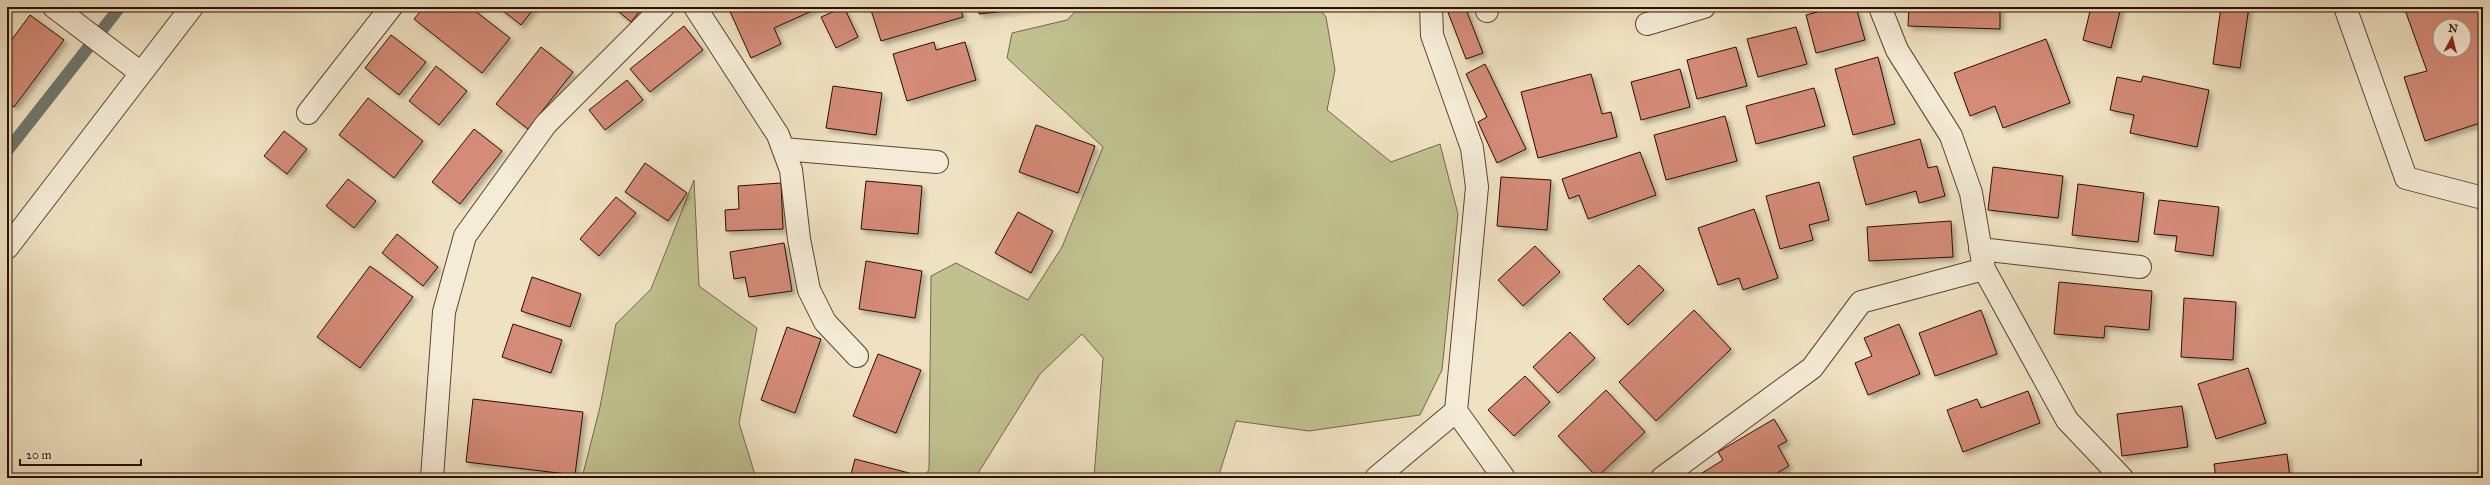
<svg xmlns="http://www.w3.org/2000/svg" width="2490" height="485" font-family="'IM FELL Great Primer',serif">
	<defs>
		<filter id="shadow"><feDropShadow dx="3.5" dy="3.5" stdDeviation="2" flood-color="#0004"/></filter>
	</defs>
	<rect width="100%" height="100%" fill="#efe2c2"/>
	<filter id="stains"><feTurbulence type="fractalNoise" baseFrequency=".005" numOctaves="4"/><feColorMatrix values="0 0 0 0 .2 0 0 0 0 .09 0 0 0 0 .02 0 0 0 .5 -.17"/></filter>
	<radialGradient id="worn" r=".72"><stop offset=".6" stop-color="#630" stop-opacity="0"/><stop offset="1" stop-color="#630" stop-opacity=".3"/></radialGradient>
	<path fill="#c0c18f" stroke="#746848" d="M1080,7H1318L1326,17L1335,70L1327,110L1391,162L1440,144L1458,214L1442,370L1420,415L1309,431L1236,421L1218,478H1094L1103,358L1082,334L1040,374L975,478H925L929,469L931,276L956,263L1028,300L1062,247L1103,147L1007,58L1012,33L1067,20Z
		M694,180L699,286L757,328L739,423L756,478H582L600,407L616,324L651,289Z"/>
	<g fill="none" stroke-linecap="round" stroke-linejoin="round">
		<path stroke="#6d786e" stroke-width="12" d="M7,151L120,7"/>
	</g>
	<path fill="#d48b77" stroke="#291000" fill-rule="evenodd" filter="url(#shadow)" d="M424,7H470L510,38L482,73L414,19Z
		M498,7H535L521,25Z
		M613,7H643L631,22Z
		M728,7H821L774,28L781,44L751,58Z
		M844,7L858,37L836,48L821,17Z
		M870,7H960L963,17L881,41Z
		M979,7H1042L979,14Z
		M1446,7H1465L1483,53L1466,59Z
		M1836,7H1856L1865,40L1816,53L1806,15Z
		M1909,7H2000V29L1908,26Z
		M2091,7H2121L2111,48L2083,40Z
		M2221,7H2249L2240,68L2213,64Z
		M2404,7H2483V122L2425,141L2404,77L2427,71ZM2440,26H2464V50H2440Z
		M30,15L64,40L14,107L7,101V46Z
		M684,26L703,50L650,92L630,69Z
		M1796,27L1807,64L1758,77L1747,39Z
		M391,35L426,62L399,95L365,68Z
		M2046,39L2070,103L2003,128L1995,106L1970,116L1954,73Z
		M934,42L936,50L965,42L976,80L907,101L893,54Z
		M541,47L573,72L528,129L496,104Z
		M1736,47L1747,86L1697,99L1687,60Z
		M1878,57L1895,124L1853,135L1835,69Z
		M1485,64L1526,149L1497,163L1478,122L1487,117L1466,74Z
		M436,66L467,91L439,125L409,101Z
		M1680,69L1690,107L1641,120L1631,82Z
		M1591,74L1602,114L1611,112L1617,137L1538,158L1521,92Z
		M2143,76L2209,90L2197,147L2130,133L2134,115L2110,110L2117,77L2141,82Z
		M627,80L643,100L605,130L589,110Z
		M833,86L882,93L876,135L826,128Z
		M1814,88L1825,126L1756,144L1746,106Z
		M368,98L423,141L394,178L339,135Z
		M1725,116L1737,161L1666,180L1654,135Z
		M1036,125L1095,146L1078,193L1019,172Z
		M474,129L502,151L460,204L432,182Z
		M284,131L307,149L287,174L264,156Z
		M1920,139L1928,168L1937,166L1945,196L1919,203L1916,191L1866,205L1853,157Z
		M1640,152L1656,195L1588,219L1579,195L1569,199L1562,179Z
		M645,163L687,193L668,221L625,192Z
		M1993,167L2063,176L2058,218L1988,210Z
		M1501,177L1551,180L1547,230L1497,226Z
		M348,179L376,201L354,228L326,206Z
		M866,181L922,186L918,234L861,229Z
		M1819,182L1829,220L1809,225L1813,240L1780,249L1766,196Z
		M781,183L783,229L726,231L725,210L739,209L738,186Z
		M2078,184L2144,193L2138,242L2072,235Z
		M616,197L636,213L599,256L580,239Z
		M2159,200L2219,207L2213,256L2175,251L2177,236L2154,234Z
		M1754,209L1778,278L1743,290L1739,278L1718,285L1698,228Z
		M1018,212L1053,231L1031,273L995,253Z
		M1951,221L1953,257L1869,261L1867,227Z
		M397,234L438,267L423,286L382,253Z
		M784,243L792,291L749,297L745,277L734,279L730,252Z
		M1535,246L1560,272L1523,306L1498,280Z
		M866,261L922,271L915,318L859,309Z
		M1639,265L1664,290L1628,325L1603,299Z
		M370,266L413,297L360,368L317,337Z
		M532,277L581,294L570,327L521,311Z
		M2059,282L2152,291L2149,330L2105,326L2104,338L2054,334Z
		M2184,298L2236,302L2233,360L2181,357Z
		M1694,310L1731,349L1656,421L1619,382Z
		M1981,310L1997,354L1935,376L1919,333Z
		M513,324L562,340L551,373L502,357Z
		M1899,324L1920,374L1868,395L1855,363L1872,356L1864,338Z
		M787,327L821,339L795,413L761,400Z
		M1570,332L1595,358L1558,393L1533,367Z
		M878,354L921,370L896,433L853,416Z
		M2248,368L2266,423L2216,439L2198,384Z
		M1525,376L1550,402L1514,436L1488,410Z
		M1606,390L1645,432L1597,477L1558,436Z
		M2028,391L2040,423L1963,452L1947,410L1977,399L1981,408Z
		M473,399L583,412L575,475L466,462Z
		M2182,406L2188,447L2122,456L2117,414Z
		M1774,419L1787,441L1778,446L1789,466L1769,478H1694L1723,460L1718,452Z
		M2287,454L2290,478H2216L2214,464Z
		M855,459L909,473L907,478H850Z"/>
	<g fill="none" stroke-linecap="round" stroke-linejoin="round">
		<defs>
			<path id="minor" d="M54,7L141,73
				M695,7L778,135L791,170L799,239L809,290L825,322L857,356
				M1431,7L1432,35L1472,148L1477,187L1456,411L1504,478
				M1486,7L1487,11
				M1880,7L1897,50L1951,136L1971,193L1984,269L2067,420L2122,478
				M2345,7L2406,178L2483,198
				M1647,24L1704,7
				M308,113L391,7
				M783,149L937,162
				M7,248L192,7
				M1980,249L2140,267
				M432,478L444,312L465,236L546,124L663,7
				M1376,478L1456,411
				M1662,478L1812,368L1861,302L1984,269"/>
		</defs>
		<use href="#minor" stroke="#5a4430" stroke-width="24"/>
		<use href="#minor" stroke="#f5ecd7" stroke-width="22"/>
	</g>
	<rect width="2490" height="485" fill="none" stroke="#efe2c2" stroke-width="24"/>
	<rect x="8" y="8" width="2474" height="469" fill="none" stroke="#291000" stroke-width="2"/>
	<rect x="12" y="12" width="2466" height="461" fill="none" stroke="#291000"/>
	<g transform="translate(2452 38) rotate(7)"><circle r="19" fill="#f5ecd7" stroke="#a39481"/>
	<path d="M0-3L7 15L0 10L-7 15Z" fill="#8f2418"/>
	<text y="-6" font-size="11" font-weight="bold" text-anchor="middle" fill="#291000">N</text>
	</g>
	<path d="M20 459v6h121v-6" fill="none" stroke="#291000" stroke-width="2"/>
	<text x="26" y="459" font-size="12" fill="#291000" stroke="#f5ecd7" stroke-width="3" paint-order="stroke">20 m</text>
	<rect width="100%" height="100%" filter="url(#stains)"/>
	<rect width="100%" height="100%" fill="url(#worn)"/>
</svg>
